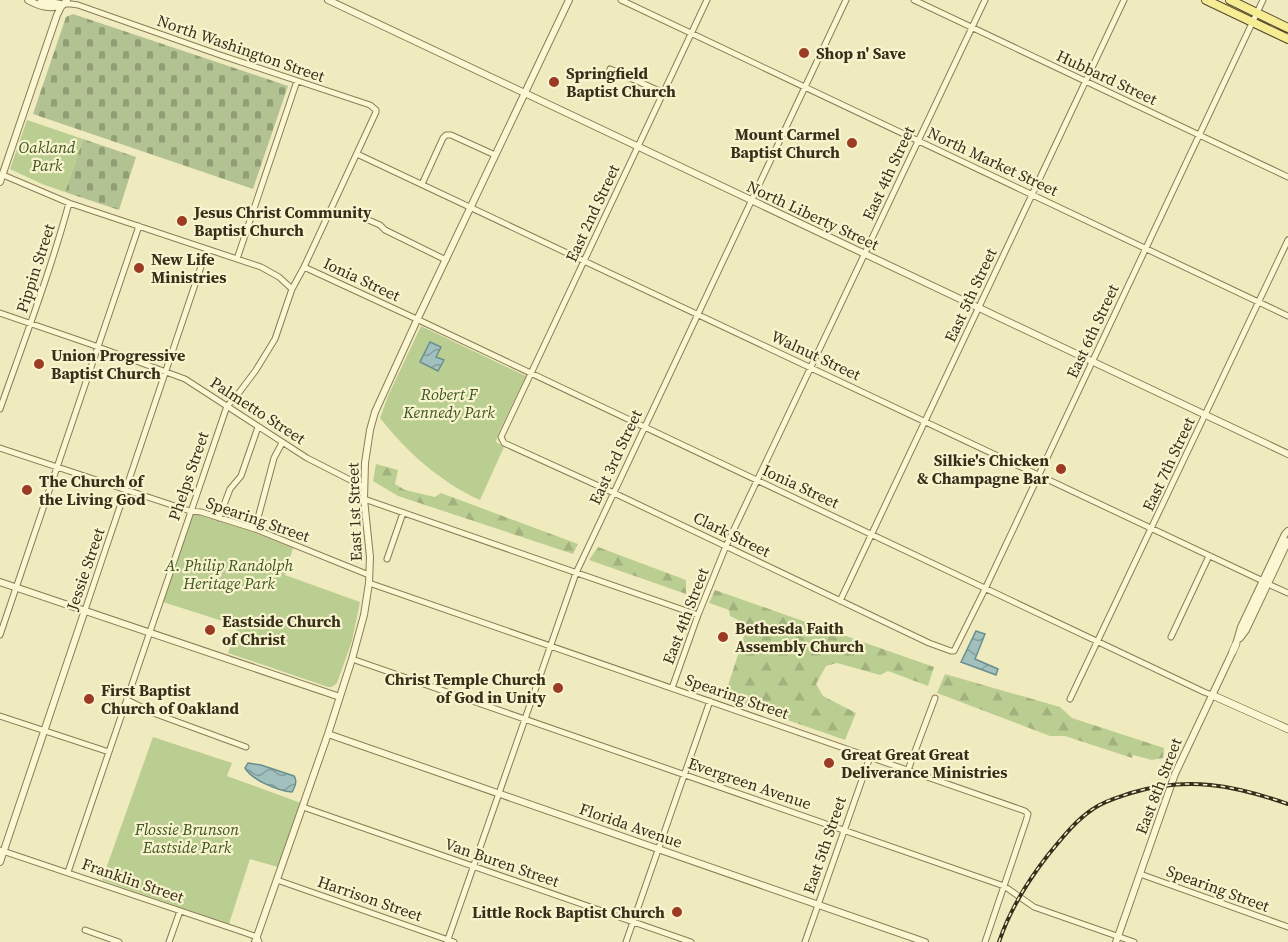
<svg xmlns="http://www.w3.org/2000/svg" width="1288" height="942" font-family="'Source Serif 4',serif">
	<defs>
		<pattern id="forest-firs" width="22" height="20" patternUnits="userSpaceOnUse" patternTransform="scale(1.5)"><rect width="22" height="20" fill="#bbce92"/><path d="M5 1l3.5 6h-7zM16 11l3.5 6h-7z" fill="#a2b17d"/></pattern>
		<pattern id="cemetery-stones" width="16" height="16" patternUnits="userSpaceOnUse" patternTransform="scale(1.5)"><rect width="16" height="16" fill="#b2c292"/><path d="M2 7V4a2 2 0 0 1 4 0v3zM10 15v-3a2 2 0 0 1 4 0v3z" fill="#929e76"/></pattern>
		<pattern id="water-waves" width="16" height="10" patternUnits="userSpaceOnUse" patternTransform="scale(1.5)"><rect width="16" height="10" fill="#a2c1be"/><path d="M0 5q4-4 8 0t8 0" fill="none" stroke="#859d9a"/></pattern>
	</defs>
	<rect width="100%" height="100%" fill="#f0ebbe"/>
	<path fill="url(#forest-firs)" d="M376,464L398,470L395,484L405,490L435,497L441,493L578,544L573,554L398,496L373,481Z
		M598,547L686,580V594L589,560Z
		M715,590L934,667L928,686L888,671L880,675L837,663L826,666L816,684L823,696L856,713L845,740L724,698L747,627L738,623V620L730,616L729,610L709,603Z
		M945,674L1060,707L1072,718L1164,748L1163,758L1152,760L1133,755L1132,758L1065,736H1050L937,693Z"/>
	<path fill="url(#cemetery-stones)" d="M73,14L288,86L253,189L33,114L66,17Z
		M83,139L136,157L119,210L65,192Z"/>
	<path fill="#bbce92" d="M27,120L83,139L65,192L42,184L10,169Z
		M421,326L526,376L498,434L496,442L504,447L480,500C440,482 407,452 380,418L388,396Z
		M193,513L253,532L293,548L285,575L360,602L352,641L337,683L332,687H328L228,653L238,626L163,602Z
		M153,737L232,763L227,776L301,803L278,867L250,859L229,924L102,880Z"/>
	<path fill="url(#water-waves)" stroke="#698f8e" stroke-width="1.5" d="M430,342L441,347L436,357L444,360L438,371L420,362Z
		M976,631L985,634L975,659L998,669L996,675L961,662Z
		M248,763L261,765L294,776C298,781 295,787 292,792C278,791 252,780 245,768Z"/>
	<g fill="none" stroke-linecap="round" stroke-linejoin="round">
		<defs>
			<path id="minor" d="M621,0L1288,316
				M707,0L501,437L504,443L614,493L929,643L951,651H954L985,589L1263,0
				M914,0L1288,177
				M63,4H71L78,5L220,55L370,105L376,110V112L304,267L292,289L275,339L256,370L235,398L227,406L68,872
				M610,69L664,93
				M357,154L1263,581
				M3,175L69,203L261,267L279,277L292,289
				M422,184L443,138L446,135H451L495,155
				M366,219L380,225L385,230L446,260
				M237,259L297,81
				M304,267L423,322L1204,692L1212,695
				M0,313L90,344L185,379L307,458L364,487
				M0,409C24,341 50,273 69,203
				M0,448L190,511L201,512L255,529L369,575
				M364,499L698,615
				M219,518L230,489L241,476L258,427
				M255,529L274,458L282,443
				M387,559L403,513
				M369,583L1025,811L1028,814L1026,821L985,942
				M1268,584L1288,593
				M840,601L1124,0
				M85,610L207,249
				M0,635L139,226
				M1171,637L1209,556
				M352,659L1004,886L1034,907L1134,942
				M672,688L698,615L726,546L985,0
				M1070,699L1288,240
				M127,700L156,714L246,747
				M0,716L109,752
				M908,770L935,698
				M303,807L691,942
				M0,850L243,932L257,937L259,942
				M1140,874L1288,927
				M277,880L454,942
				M85,930L119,942
				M169,942L180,911
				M447,942L576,573L846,0
				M626,942L710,701
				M805,942L870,757"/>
			<path id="tertiary" d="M28,0C39,6 50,10 63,5
				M41,0L60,4
				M328,0L1288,454
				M0,182L57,15L61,7L67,0
				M0,582L340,697
				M1240,638L1246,630L1288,541
				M1236,644L1241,627L1285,534L1288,531
				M328,734L925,942
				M0,862L85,610
				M255,942L328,734L352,659L364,615L369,583L370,557L364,499L365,463L370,430L375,412L417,320L569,0
				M1116,942L1175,774L1233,651"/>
			<path id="secondary" d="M1233,651L1236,644
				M1212,695L1288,729"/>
			<path id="primary" d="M1206,0L1288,39
				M1230,0L1288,28"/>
		</defs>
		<use href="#minor" stroke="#897c56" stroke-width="7"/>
		<use href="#tertiary" stroke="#897c56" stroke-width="8"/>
		<use href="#secondary" stroke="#6b5c39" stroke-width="8"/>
		<use href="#primary" stroke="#56482b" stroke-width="10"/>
		<use href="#minor" stroke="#faf7d2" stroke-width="5"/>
		<use href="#tertiary" stroke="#faf7d2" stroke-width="6"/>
		<use href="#secondary" stroke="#faf7d2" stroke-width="7"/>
		<use href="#primary" stroke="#f6ec93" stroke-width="8"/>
		<defs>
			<path id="rail" d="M999,942C1010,909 1027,882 1048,855C1062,838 1075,821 1093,809C1104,801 1119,797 1131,793C1188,776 1233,785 1288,804"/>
		</defs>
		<use href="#rail" stroke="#382f1b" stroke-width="4"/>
		<use href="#rail" stroke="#f7f4ce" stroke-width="1.5" stroke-dasharray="4.5" stroke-linecap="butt"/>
	</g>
	<g fill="#9b3b23" stroke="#f7f4ce" stroke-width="2">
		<circle cx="804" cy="53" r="6"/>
		<circle cx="554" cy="82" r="6"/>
		<circle cx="852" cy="143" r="6"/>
		<circle cx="182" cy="221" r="6"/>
		<circle cx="139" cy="268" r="6"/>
		<circle cx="39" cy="364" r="6"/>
		<circle cx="1061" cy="469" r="6"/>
		<circle cx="27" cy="490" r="6"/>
		<circle cx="210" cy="630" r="6"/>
		<circle cx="723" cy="637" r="6"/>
		<circle cx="558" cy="688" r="6"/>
		<circle cx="89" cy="699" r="6"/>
		<circle cx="829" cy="763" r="6"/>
		<circle cx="677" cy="912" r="6"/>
	</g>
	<g text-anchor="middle" stroke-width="4.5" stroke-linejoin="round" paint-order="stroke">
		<g font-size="16" fill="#382f1b" stroke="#f7f4ce">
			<text transform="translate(241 48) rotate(19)" y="6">North Washington Street</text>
			<text transform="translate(1107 77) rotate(25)" y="6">Hubbard Street</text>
			<text transform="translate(993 161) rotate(25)" y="6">North Market Street</text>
			<text transform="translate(888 173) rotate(-65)" y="6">East 4th Street</text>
			<text transform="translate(592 213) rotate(-65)" y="6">East 2nd Street</text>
			<text transform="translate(813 215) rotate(25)" y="6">North Liberty Street</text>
			<text transform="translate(35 268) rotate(-72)" y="6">Pippin Street</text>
			<text transform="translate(362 279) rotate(25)" y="6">Ionia Street</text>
			<text transform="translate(970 295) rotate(-65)" y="6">East 5th Street</text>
			<text transform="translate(1092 331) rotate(-65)" y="6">East 6th Street</text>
			<text transform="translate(816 355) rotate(25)" y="6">Walnut Street</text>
			<text transform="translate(258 410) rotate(33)" y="6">Palmetto Street</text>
			<text transform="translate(615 457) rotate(-65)" y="6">East 3rd Street</text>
			<text transform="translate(1168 464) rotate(-65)" y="6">East 7th Street</text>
			<text transform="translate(188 476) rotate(-71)" y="6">Phelps Street</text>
			<text transform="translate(801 486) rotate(25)" y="6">Ionia Street</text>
			<text transform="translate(354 512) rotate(-92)" y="6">East 1st Street</text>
			<text transform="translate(258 519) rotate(19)" y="6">Spearing Street</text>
			<text transform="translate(732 534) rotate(26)" y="6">Clark Street</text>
			<text transform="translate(85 569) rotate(-71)" y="6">Jessie Street</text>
			<text transform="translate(685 616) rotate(-69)" y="6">East 4th Street</text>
			<text transform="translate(737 696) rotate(19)" y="6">Spearing Street</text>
			<text transform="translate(750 783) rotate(19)" y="6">Evergreen Avenue</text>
			<text transform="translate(1158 786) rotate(-69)" y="6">East 8th Street</text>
			<text transform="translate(631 825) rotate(19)" y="6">Florida Avenue</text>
			<text transform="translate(824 845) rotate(-71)" y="6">East 5th Street</text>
			<text transform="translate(502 862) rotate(19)" y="6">Van Buren Street</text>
			<text transform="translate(133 880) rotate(19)" y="6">Franklin Street</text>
			<text transform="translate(1218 888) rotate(20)" y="6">Spearing Street</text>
			<text transform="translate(370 898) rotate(19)" y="6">Harrison Street</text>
		</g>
		<g font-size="16" font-weight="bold" fill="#382f1b" stroke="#f7f4ce" text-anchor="start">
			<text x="816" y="59">Shop n' Save</text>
			<text x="566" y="79">Springfield<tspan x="566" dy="18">Baptist Church</tspan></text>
			<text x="840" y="140" text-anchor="end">Mount Carmel<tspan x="840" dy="18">Baptist Church</tspan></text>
			<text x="194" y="218">Jesus Christ Community<tspan x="194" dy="18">Baptist Church</tspan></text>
			<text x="151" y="265">New Life<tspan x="151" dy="18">Ministries</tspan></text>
			<text x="51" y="361">Union Progressive<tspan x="51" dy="18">Baptist Church</tspan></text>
			<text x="1049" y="466" text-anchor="end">Silkie's Chicken<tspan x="1049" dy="18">&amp; Champagne Bar</tspan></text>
			<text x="39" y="487">The Church of<tspan x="39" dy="18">the Living God</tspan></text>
			<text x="222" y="627">Eastside Church<tspan x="222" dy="18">of Christ</tspan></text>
			<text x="735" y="634">Bethesda Faith<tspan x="735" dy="18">Assembly Church</tspan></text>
			<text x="546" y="685" text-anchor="end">Christ Temple Church<tspan x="546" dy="18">of God in Unity</tspan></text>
			<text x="101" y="696">First Baptist<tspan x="101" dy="18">Church of Oakland</tspan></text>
			<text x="841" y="760">Great Great Great<tspan x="841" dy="18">Deliverance Ministries</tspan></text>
			<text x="665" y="918" text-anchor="end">Little Rock Baptist Church</text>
		</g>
		<g font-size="16" font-style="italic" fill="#3d5521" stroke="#f7f4ce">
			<text x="47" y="153">Oakland<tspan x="47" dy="18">Park</tspan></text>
			<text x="449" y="400">Robert F<tspan x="449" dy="18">Kennedy Park</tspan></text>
			<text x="229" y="571">A. Philip Randolph<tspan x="229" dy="18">Heritage Park</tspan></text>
			<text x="187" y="835">Flossie Brunson<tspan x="187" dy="18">Eastside Park</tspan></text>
		</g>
	</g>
</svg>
